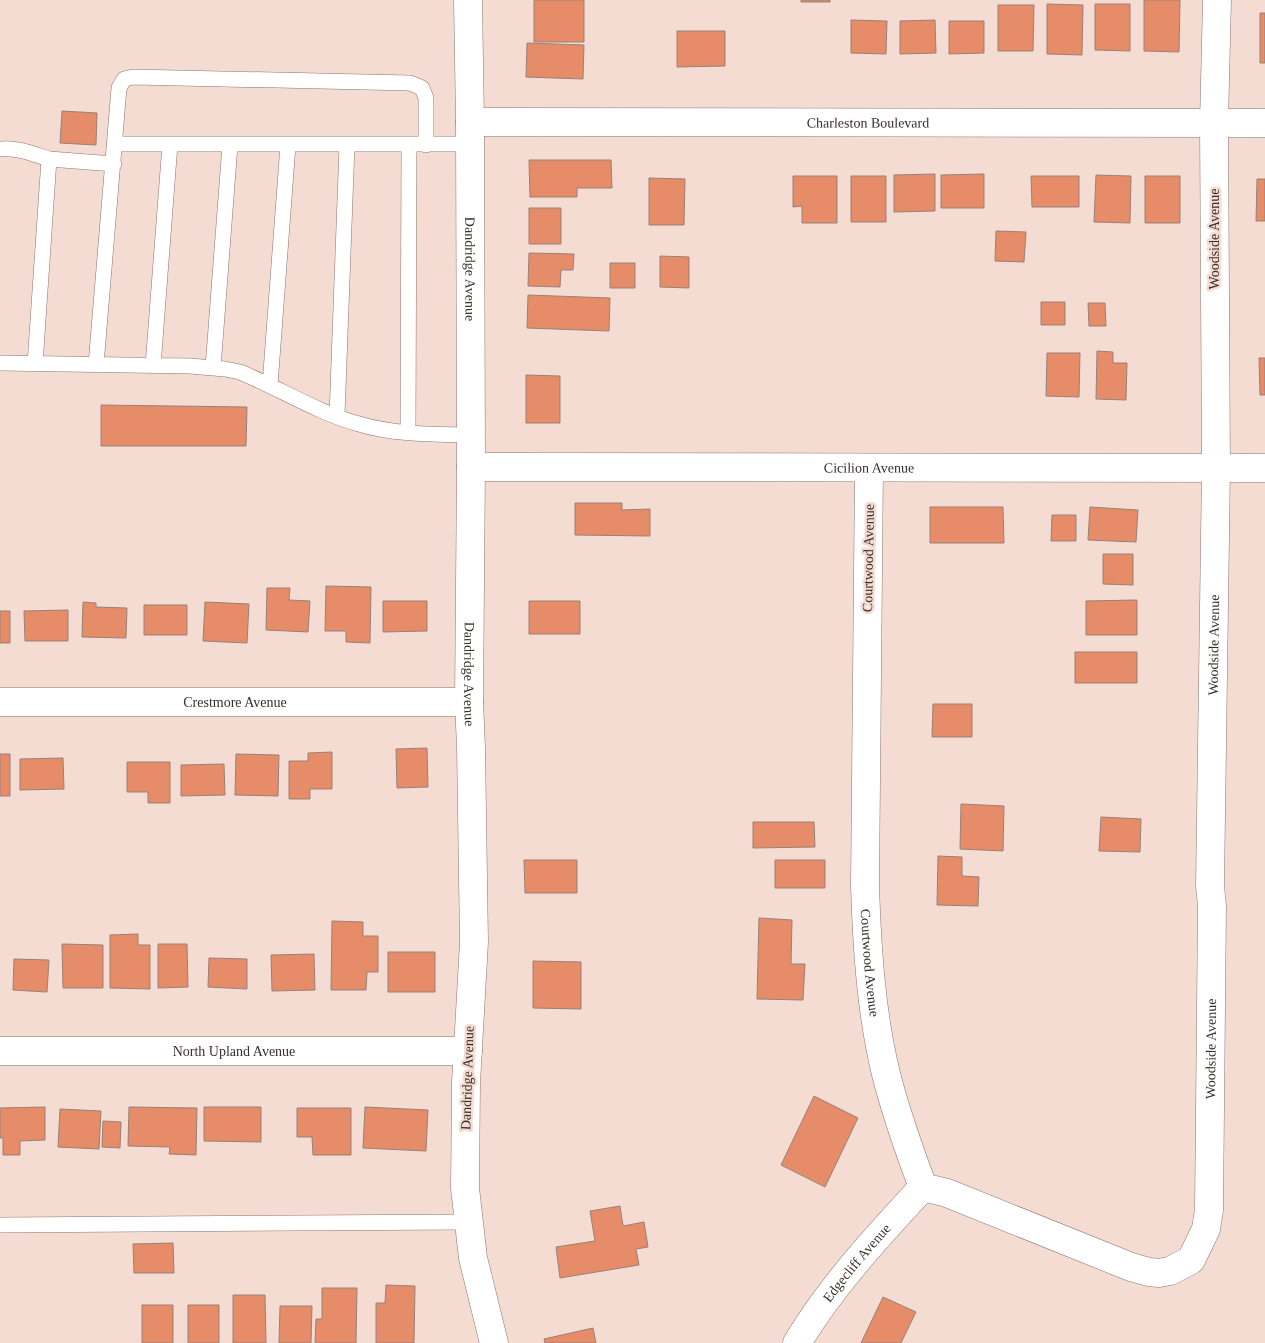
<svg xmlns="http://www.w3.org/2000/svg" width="1265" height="1343" font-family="Georgia,serif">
	<rect width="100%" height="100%" fill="#f5dcd2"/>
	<path fill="#e68c69" stroke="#978178" d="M534,0H584V42H534Z
		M801,0H830V2H801Z
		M1144,0H1180L1179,52L1144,51Z
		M1047,4L1083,5L1082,55L1047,54Z
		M1095,4H1130V51L1095,50Z
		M998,5H1034L1033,51H998Z
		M1260,13H1265V63H1260Z
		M851,20L887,21L886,54L851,53Z
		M935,20L936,53L900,54V21Z
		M949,21H984V53L949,54Z
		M677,31H725V66L677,67Z
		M527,43L584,45L583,79L526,77Z
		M62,111L97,113L96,145L60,143Z
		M529,160H611L612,188H577V197H530Z
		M935,174V211L894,212V175Z
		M984,174V208H941V175Z
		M1096,175L1131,176L1130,223L1094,222Z
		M793,176H837V223H802V206L793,207Z
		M851,176H886V222H851Z
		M1031,176H1079V207H1032Z
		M1145,176H1180V223H1145Z
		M649,178L685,179L684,225H649Z
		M1257,179H1265V221H1256Z
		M529,208H561V244H529Z
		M996,231L1026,232L1024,262L995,261Z
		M529,253L574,254L573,270H561L560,287L528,286Z
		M660,256L689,257V288L660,287Z
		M610,263H635V288H610Z
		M528,295L610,298L609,331L527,328Z
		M1041,302H1065V325H1041Z
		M1088,303H1105L1106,326H1089Z
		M1097,351L1113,352V363H1127L1126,400L1096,399Z
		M1047,353H1080L1079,397L1046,396Z
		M1259,358H1265V395H1260Z
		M526,375L560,376V423H526Z
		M101,405L247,407L246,446H101Z
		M575,503H622V510L650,509V536L575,535Z
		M930,507H1003L1004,543H930Z
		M1090,507L1138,510L1136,542L1088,540Z
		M1052,515H1076V541H1051Z
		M1103,554H1133V585L1103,584Z
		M326,586L371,587L370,643L346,642V631H325Z
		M267,588H290L289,600L310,601L308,632L266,630Z
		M1137,600V635H1086V601Z
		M383,601H427V631L383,632Z
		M529,601H580V634H529Z
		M83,602L96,603V607L127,608L126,638L82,637Z
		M205,602L249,604L247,643L203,641Z
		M144,605H187V635H144Z
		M68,610V641H25L24,611Z
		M0,611H10V643H0Z
		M1075,652H1137V683H1075Z
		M933,704H972V737H932Z
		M427,748L428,787L397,788L396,749Z
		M332,752V789H310V799H289V761H308V753Z
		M0,754H10V796H0Z
		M236,754L279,755L278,796L235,795Z
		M63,758L64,789L20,790V759Z
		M127,762H170V803H148V792H127Z
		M224,764L225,795L181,796V765Z
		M961,804L1004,806L1003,851L960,849Z
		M1101,817L1141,819L1140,852L1099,851Z
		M753,822H814L815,847L753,848Z
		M938,856L962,857V876L979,877L978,906L937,905Z
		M524,860H577V893H525Z
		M775,860H825V888H775Z
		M759,918L792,920L791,964H805L803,1000L757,999Z
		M332,921L363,922V936H378V972H367L366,990H331Z
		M138,934V945H150V989L110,988V935Z
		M62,944L103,945V988H63Z
		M158,944H187L188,987L158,988Z
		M388,952H435V992H388Z
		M314,954L315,990L272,991L271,955Z
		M209,958L247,959V989L208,987Z
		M14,959L49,960L47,992L13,990Z
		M533,961L581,962V1009L533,1008Z
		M814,1096L858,1118L825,1187L781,1165Z
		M45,1107V1140L20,1141V1155H3V1138H0V1108Z
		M129,1107L197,1108L196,1155L169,1154L170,1147L128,1146Z
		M204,1107H261V1142L204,1141Z
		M365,1107L428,1110L426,1151L363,1148Z
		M297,1108H351V1155H313L312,1137H297Z
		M60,1109L101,1111L99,1149L58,1147Z
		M103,1121L121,1122L120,1148L102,1147Z
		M620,1206L623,1226L644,1222L648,1247L636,1249L639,1265L560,1278L556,1247L595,1241L590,1211Z
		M173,1243L174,1273H134L133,1244Z
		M386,1285L415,1286L414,1343H376V1303H385Z
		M322,1288H357L356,1343H315L316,1319H322Z
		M233,1295H265L266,1343H233Z
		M883,1297L916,1312L901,1343H861Z
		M142,1305H173V1343H142Z
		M188,1305H219V1343H188Z
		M280,1306H312L311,1343H279Z
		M593,1328L596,1343H545L544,1339Z"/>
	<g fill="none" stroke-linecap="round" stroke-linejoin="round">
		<defs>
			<path id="lane" d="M115,144H470
				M0,149C17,147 33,154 49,159L35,364
				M49,159L114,164
				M0,363L190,366L225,369L240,372C279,388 318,413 359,424C396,435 433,434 470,435
				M96,365L119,88L124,79L133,77L410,83L422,88L426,98V145
				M153,366L170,144
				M213,368L230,145
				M270,385L288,145
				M337,416L347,145
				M408,433L409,145
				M0,1225L468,1222"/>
			<g id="street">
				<path id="s1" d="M468,0L470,122L471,467L469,702L471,747L474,942L466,1083L465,1188L473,1258L494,1343"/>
				<path id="s2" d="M470,122L1265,123"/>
				<path id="s3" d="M471,467L1265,468"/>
				<path id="s4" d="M869,468L865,885C867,948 871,1012 886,1074C896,1113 909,1150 923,1187L947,1193L1131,1267L1149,1272L1159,1273L1170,1271L1191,1260L1206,1229L1209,1210L1212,906L1210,886L1216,468L1214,122L1217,0"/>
				<path id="s5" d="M0,702H469"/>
				<path id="s6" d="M0,1051H468"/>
				<path id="s7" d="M797,1343C832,1285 877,1237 923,1187"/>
			</g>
		</defs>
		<use href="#lane" stroke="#8b756d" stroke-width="16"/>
		<use href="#street" stroke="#8b756d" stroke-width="29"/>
		<use href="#lane" stroke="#fff" stroke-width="15"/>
		<use href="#street" stroke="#fff" stroke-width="28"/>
	</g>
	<g text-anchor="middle" stroke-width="5" stroke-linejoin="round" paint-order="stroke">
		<g font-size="14" fill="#382f2b" stroke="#f5dcd2">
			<text dy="5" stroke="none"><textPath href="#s2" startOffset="398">Charleston Boulevard</textPath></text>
			<text transform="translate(1214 239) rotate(-90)" y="5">Woodside Avenue</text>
			<text dy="5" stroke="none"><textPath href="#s1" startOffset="269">Dandridge Avenue</textPath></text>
			<text dy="5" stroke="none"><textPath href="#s3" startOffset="398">Cicilion Avenue</textPath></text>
			<text transform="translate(868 558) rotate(-89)" y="5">Courtwood Avenue</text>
			<text dy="5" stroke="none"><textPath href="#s4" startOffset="1632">Woodside Avenue</textPath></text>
			<text dy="5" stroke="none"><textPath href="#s1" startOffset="674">Dandridge Avenue</textPath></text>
			<text dy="5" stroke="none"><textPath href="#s5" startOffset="235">Crestmore Avenue</textPath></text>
			<text dy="5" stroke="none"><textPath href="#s4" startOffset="495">Courtwood Avenue</textPath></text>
			<text dy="5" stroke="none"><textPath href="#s4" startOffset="1228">Woodside Avenue</textPath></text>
			<text dy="5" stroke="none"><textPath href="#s6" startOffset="234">North Upland Avenue</textPath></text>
			<text transform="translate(467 1078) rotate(-88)" y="5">Dandridge Avenue</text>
			<text dy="5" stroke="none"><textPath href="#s7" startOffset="100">Edgecliff Avenue</textPath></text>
		</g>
	</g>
</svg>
